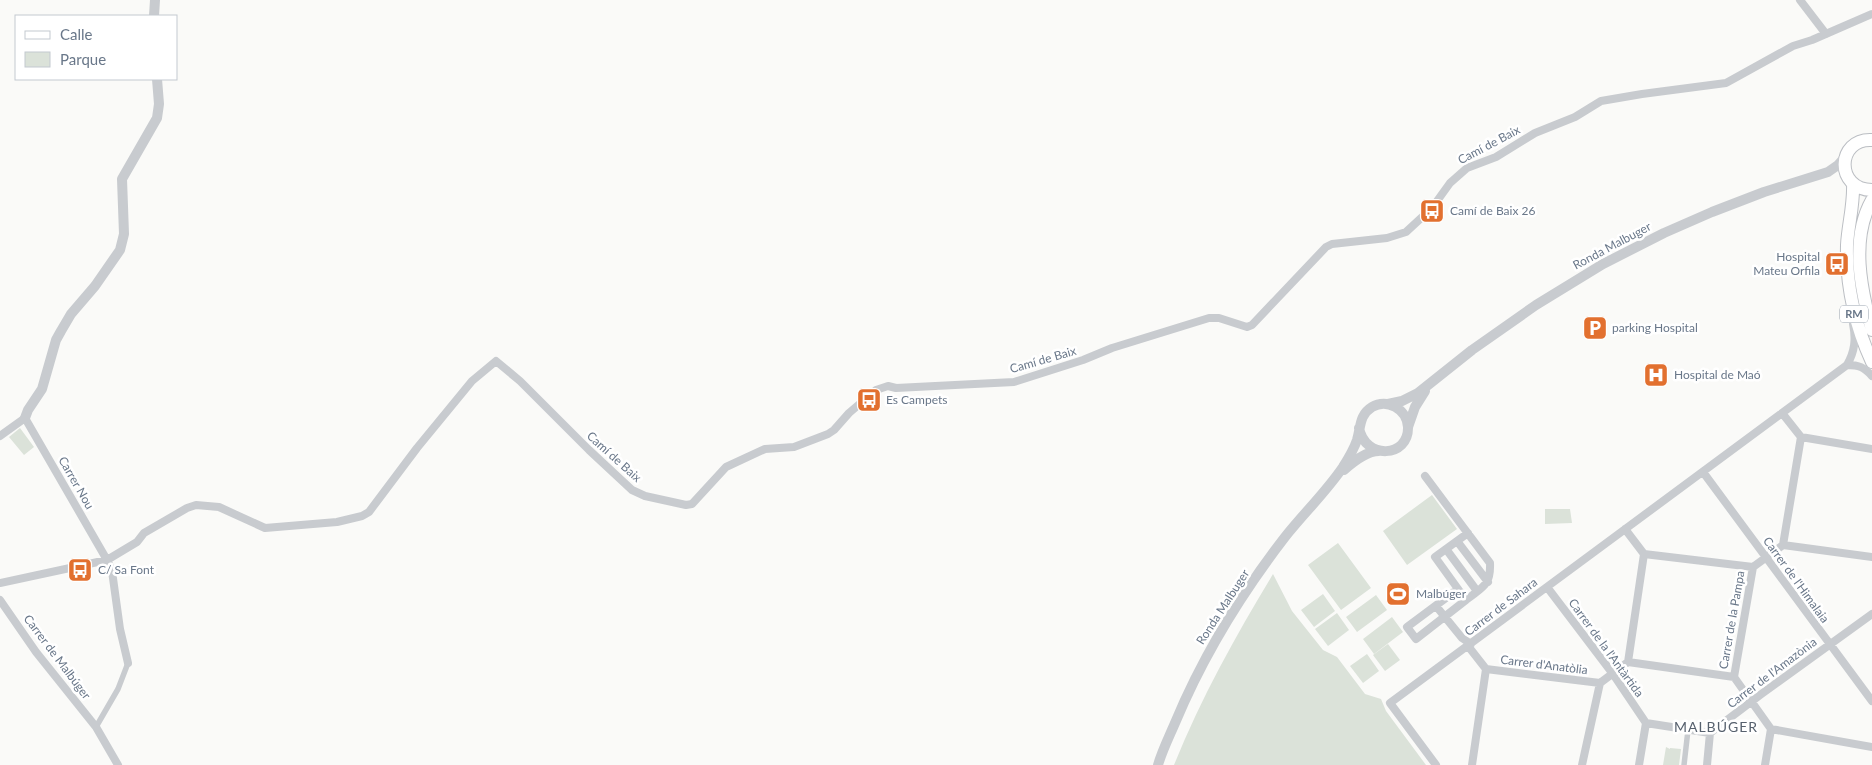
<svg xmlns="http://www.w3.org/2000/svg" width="1872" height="765" font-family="Lato,sans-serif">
	<rect width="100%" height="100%" fill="#fafaf8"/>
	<path fill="#dbe2d9" d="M20,428L34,447L24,455L9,437Z
		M1432,495L1457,529L1407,565L1383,531Z
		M1545,509H1570L1572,523L1545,524Z
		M1338,543L1371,588L1341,610L1308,565Z
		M1273,574L1292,611L1323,650L1337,657L1365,694L1381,699L1386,711L1426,765H1174C1201,698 1236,635 1273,574Z
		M1323,594L1335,611L1314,627L1301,610Z
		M1376,595L1387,610L1357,632L1346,617Z
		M1337,613L1349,630L1328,646L1315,629Z
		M1392,617L1403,632L1374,654L1363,639Z
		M1388,644L1400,660L1385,671L1373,655Z
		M1367,654L1379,671L1363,683L1350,666Z
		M1666,747L1670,749V748L1681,749L1679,765H1663Z"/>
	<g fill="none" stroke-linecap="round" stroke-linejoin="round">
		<defs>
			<path id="primary" d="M1872,140C1836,138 1835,190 1872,190
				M1853,184C1854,205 1848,225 1847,245C1846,286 1855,325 1872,362
				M1872,200C1850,239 1861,290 1872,330"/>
		</defs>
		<use href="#primary" stroke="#bbbec3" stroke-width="14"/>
		<path stroke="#c8cbcf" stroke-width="5.5" d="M96,727L118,689L128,663
			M1684,765L1688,730"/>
		<path stroke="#c8cbcf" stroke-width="8" d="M1800,0L1826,34
			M1847,365C1859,365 1864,367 1872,376
			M1782,413L1801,437
			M0,436L25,418L107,560L112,571L120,629L128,663
			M1703,472L1872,701
			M1425,476L1490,563C1491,586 1482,587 1466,600L1435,557L1468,533
			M1625,529L1644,554
			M1457,541L1488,582
			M1783,545L1801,437L1872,449
			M1446,549L1477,591
			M1753,567L1734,677L1628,662L1644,554L1753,567L1783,545L1872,557
			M0,583L107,560L137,542L144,533L187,508L196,505L219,507L265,528L337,522L362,516L369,512L417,448L472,381L496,361L520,381L589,450L632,490L645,496L686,505L692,504L726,467L765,449L794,447L828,434L834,430L849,413L876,390L888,386L896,388L1014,382L1083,360L1112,348L1209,318H1219L1247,327L1252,325L1326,247L1332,244L1387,238L1406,232L1432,208L1450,183L1467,168L1496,157L1535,133L1575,117L1601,101L1642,94L1726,83L1793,46L1812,40L1872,14
			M1547,587L1613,674L1646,723
			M1458,589L1407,627L1416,639L1466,600
			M0,600L36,652L96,727L118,765
			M1436,606L1462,638L1471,644
			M1468,646L1486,669
			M1734,677L1771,729
			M1646,723L1710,733
			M1710,733L1760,695L1872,614
			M1436,765L1390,703L1847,365C1855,351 1856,339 1853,324
			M1472,765L1486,669L1600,683
			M1582,765L1600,683L1628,662
			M1639,765L1646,723
			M1707,765L1710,733
			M1765,765L1771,729L1872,747"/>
		<path stroke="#c8cbcf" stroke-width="10" d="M154,16L155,0
			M1388,404L1402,401L1418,393L1472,350L1536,305L1603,264L1664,233L1712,212L1764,192L1828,172L1838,165L1846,156
			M25,418L28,410L42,389L56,340L61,331L71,314L95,286L120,250L124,234L122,179L157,118L159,104L157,79
			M1408,427L1415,407L1425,391
			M1344,470C1353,462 1366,451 1379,451
			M1158,765C1162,751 1169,737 1175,723C1203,656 1241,594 1285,537C1304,513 1326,492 1343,467C1348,459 1354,449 1357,440C1361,427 1359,415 1372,407C1387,398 1407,409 1408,427C1409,458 1365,460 1359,428"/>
		<use href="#primary" stroke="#fff" stroke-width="12"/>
	</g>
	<defs>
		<symbol id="bus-square" viewBox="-11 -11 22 22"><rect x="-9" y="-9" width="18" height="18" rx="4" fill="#e2702f" stroke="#fff"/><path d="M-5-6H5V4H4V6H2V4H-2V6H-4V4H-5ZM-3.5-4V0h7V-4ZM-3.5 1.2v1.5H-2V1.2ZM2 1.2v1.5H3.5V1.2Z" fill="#fff"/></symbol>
		<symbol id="parking-square" viewBox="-11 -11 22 22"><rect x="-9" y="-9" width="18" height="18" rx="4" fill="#e2702f" stroke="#fff"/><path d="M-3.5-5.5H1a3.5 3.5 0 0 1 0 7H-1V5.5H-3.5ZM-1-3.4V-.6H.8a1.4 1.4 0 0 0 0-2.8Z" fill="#fff"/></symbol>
		<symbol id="hospital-square" viewBox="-11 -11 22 22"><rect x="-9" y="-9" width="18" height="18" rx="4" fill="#e2702f" stroke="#fff"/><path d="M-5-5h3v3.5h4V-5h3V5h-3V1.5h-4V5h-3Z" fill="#fff"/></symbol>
		<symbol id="stadium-square" viewBox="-11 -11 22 22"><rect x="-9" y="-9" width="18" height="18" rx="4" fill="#e2702f" stroke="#fff"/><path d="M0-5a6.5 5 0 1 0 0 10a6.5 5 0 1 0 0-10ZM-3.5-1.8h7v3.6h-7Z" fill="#fff"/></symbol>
	</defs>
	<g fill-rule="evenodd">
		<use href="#bus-square" x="1418" y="197" width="28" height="28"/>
		<use href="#bus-square" x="1823" y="250" width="28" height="28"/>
		<use href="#parking-square" x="1581" y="314" width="28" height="28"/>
		<use href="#hospital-square" x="1642" y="361" width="28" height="28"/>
		<use href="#bus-square" x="855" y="386" width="28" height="28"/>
		<use href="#bus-square" x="66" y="556" width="28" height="28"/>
		<use href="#stadium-square" x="1384" y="580" width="28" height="28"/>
	</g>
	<g text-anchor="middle" stroke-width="5" stroke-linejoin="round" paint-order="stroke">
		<rect fill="#fff" stroke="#96a0ac" stroke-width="1" x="1840" y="305.5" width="28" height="17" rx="4"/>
		<g font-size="11" font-weight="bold" fill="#697789">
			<text x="1854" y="318">RM</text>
		</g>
		<g font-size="12" fill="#697789" stroke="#fff">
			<text transform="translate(1489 145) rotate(-28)" y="4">Camí de Baix</text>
			<text transform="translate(1612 246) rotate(-28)" y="4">Ronda Malbuger</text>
			<text transform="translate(1043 360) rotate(-16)" y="4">Camí de Baix</text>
			<text transform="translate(614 457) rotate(42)" y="4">Camí de Baix</text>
			<text transform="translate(76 483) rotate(60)" y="4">Carrer Nou</text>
			<text transform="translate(1796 580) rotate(54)" y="4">Carrer de l'Himalaia</text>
			<text transform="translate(1223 607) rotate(-57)" y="4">Ronda Malbuger</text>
			<text transform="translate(1501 607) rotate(-37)" y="4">Carrer de Sahara</text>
			<text transform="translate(1732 620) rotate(-80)" y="4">Carrer de la Pampa</text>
			<text transform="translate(1606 648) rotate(54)" y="4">Carrer de la l'Antàrtida</text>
			<text transform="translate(57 657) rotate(53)" y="4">Carrer de Malbúger</text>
			<text transform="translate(1544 665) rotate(7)" y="4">Carrer d'Anatòlia</text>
			<text transform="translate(1772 673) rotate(-37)" y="4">Carrer de l'Amazònia</text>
		</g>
		<g font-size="12" fill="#697789" stroke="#fff" text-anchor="start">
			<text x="1450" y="215">Camí de Baix 26</text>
			<text x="1820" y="261" text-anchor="end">Hospital<tspan x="1820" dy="14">Mateu Orfila</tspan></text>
			<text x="1612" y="332">parking Hospital</text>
			<text x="1674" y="379">Hospital de Maó</text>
			<text x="886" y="404">Es Campets</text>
			<text x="98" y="574">C/ Sa Font</text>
			<text x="1416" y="598">Malbúger</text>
		</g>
		<g font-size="14" letter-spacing="1" fill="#57616e" stroke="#fff">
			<text x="1716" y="732">MALBÚGER</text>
		</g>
	</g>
	<rect x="15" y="15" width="162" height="65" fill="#ffffff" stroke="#c3c9d0"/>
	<rect x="25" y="31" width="25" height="8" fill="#ffffff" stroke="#c3c9d0"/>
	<text x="60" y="40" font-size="15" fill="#697789">Calle</text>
	<rect x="25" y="52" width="25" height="15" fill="#dbe2d9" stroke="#c3c9d0"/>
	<text x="60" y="65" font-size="15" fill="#697789">Parque</text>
</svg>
